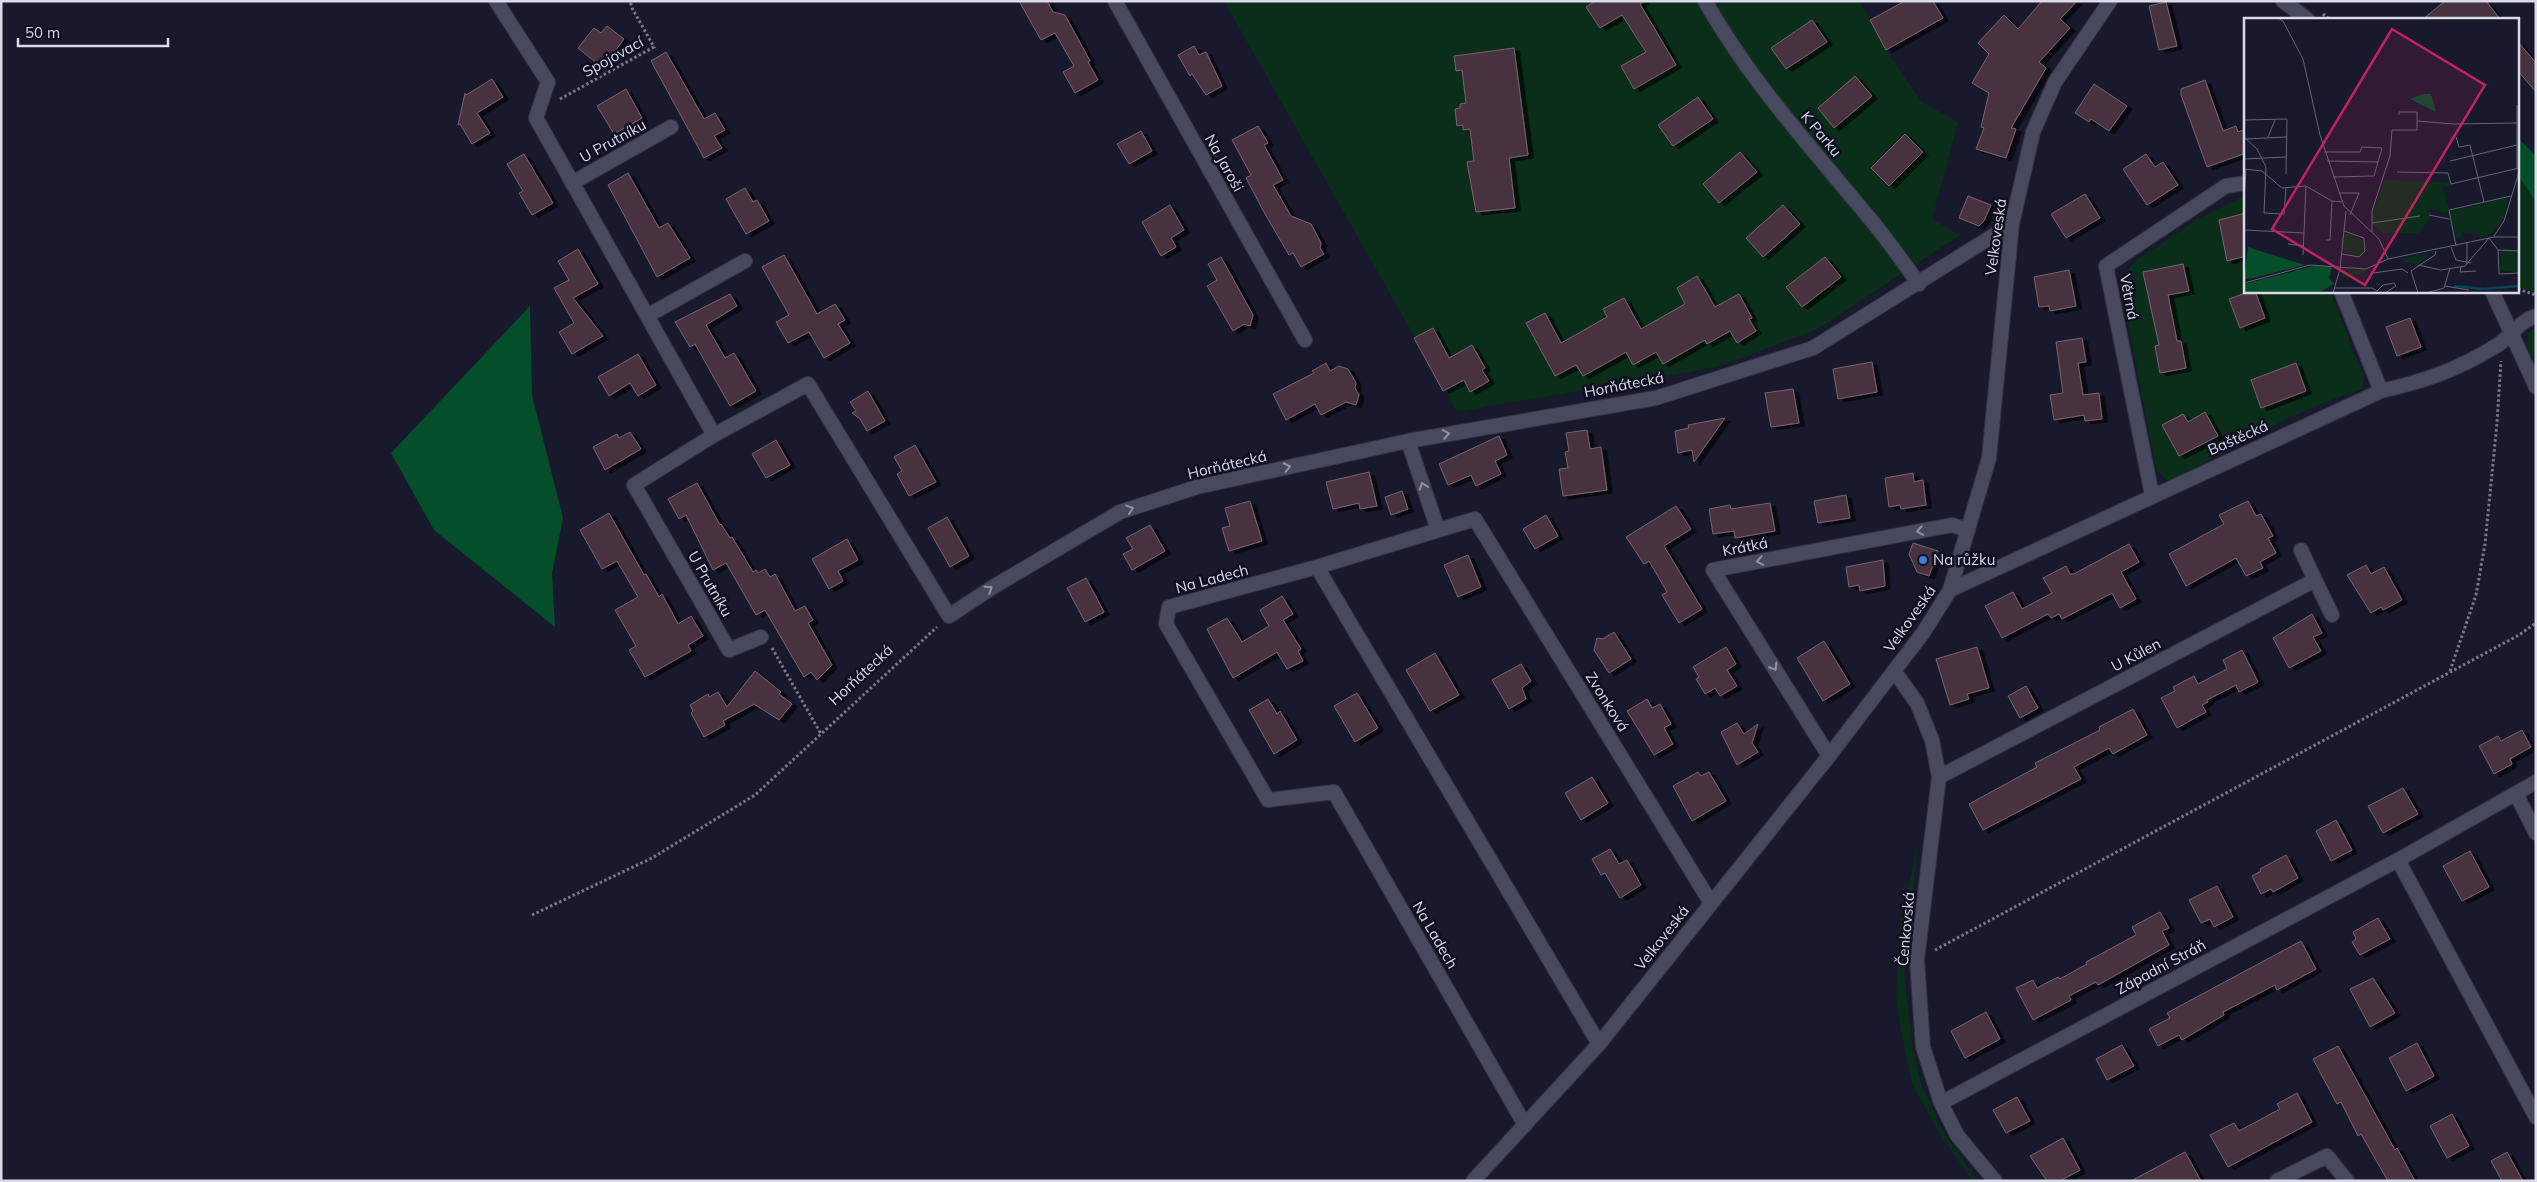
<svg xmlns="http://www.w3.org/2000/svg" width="2537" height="1182" font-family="Mulish,sans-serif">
	<defs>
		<filter id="shadow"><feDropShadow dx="5.5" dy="3" stdDeviation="0" flood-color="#0009"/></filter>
	</defs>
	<rect width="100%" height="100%" fill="#18192c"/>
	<path fill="#0a2e19" d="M1224,1H1860L1886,50L1922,102L1958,122L1932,219L1960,235L1818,329L1718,367L1457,412Z
		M2518,175L2536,202V292L2518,287Z
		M2246,195V291H2330L2364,378L2361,390C2294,410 2232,448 2171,481L2165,479L2156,469L2123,295C2124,280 2125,272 2135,261L2199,218Z
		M2536,327V368L2527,347L2528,332Z
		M1918,846L1904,976L1914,1055L1922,1086L1943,1131L1978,1181H1973L1940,1135L1912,1084L1900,1026L1896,994L1900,925Z"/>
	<path fill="#054e2a" d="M2518,138L2536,156V202L2518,175Z
		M530,306L532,395L563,518L552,573L555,627L434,530L391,453Z"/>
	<path fill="#49333f" stroke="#7a626e" filter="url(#shadow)" d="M1019,1H1047L1053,12L1065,15L1090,61L1088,62L1098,80L1075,93L1063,72L1074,66L1055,33L1041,40Z
		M1595,1H1644L1640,4L1676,65L1634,89L1621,66L1646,52L1622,15L1600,28L1586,7Z
		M1905,1H1933L1943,18L1886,50L1870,20Z
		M2042,1H2077L2060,19L2070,28L2039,62L2046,68L2011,128L2016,129L2006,158L1976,149L1984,128L1981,127L1989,93L1972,83L1989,54L1978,43L2004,15L2018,29Z
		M2445,1H2486L2500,19H2423Z
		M2166,2L2177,46L2159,50L2149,6Z
		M1812,20L1827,42L1786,69L1771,48Z
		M607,26L624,39L609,59L605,60L600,66L578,48L594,28L601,33Z
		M2518,42L2536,63V92L2518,71Z
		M1194,46L1199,55L1206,52L1222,86L1206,95L1192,74L1190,76L1178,55Z
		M1514,48L1528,155L1509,158L1515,208L1476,212L1467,162L1474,161L1470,129L1463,130V125L1457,126L1455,109L1460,108V104L1466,103L1462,70L1456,71L1454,56Z
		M666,52L704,119L715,113L725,130L714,136L722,148L704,158L651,61Z
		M1855,76L1872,96L1834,128L1818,108Z
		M492,79L503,97L477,113L490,133L472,144L460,124L458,125L465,93L466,95Z
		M2205,80L2223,131L2236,126L2238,132L2246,129V153L2207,167L2181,95V89Z
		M2094,84L2127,106L2109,131L2091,119L2089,122L2075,113Z
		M626,89L642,118L614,134L597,106Z
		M1698,97L1713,119L1673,146L1658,125Z
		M1258,126L1268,143L1264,145L1283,180L1273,185L1291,216L1311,224L1321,243L1320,248L1324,254L1301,267L1293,253L1289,255L1265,214L1246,178L1251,175L1232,140Z
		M1141,131L1152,151L1129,164L1117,144Z
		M1905,134L1923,152L1889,186L1871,168Z
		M1740,152L1757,172L1719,203L1703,184Z
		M524,154L553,203L532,215L519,193L523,191L507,164Z
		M2146,154L2155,167L2163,162L2178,185L2147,205L2123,169Z
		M628,173L659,228L668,223L690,258L657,277L608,185Z
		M745,188L753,202L757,200L769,221L746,234L726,199Z
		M2085,194L2100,218L2066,238L2051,214Z
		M1968,196L1991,205L1984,221L1979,226L1959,218Z
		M1170,205L1184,230L1171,238L1176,247L1161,256L1142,222Z
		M1783,205L1800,224L1763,257L1746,238Z
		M2246,213V256L2227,261L2219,220Z
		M578,249L598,284L573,298L603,336L572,354L559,332L574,323L554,288L569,280L558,261Z
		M784,255L817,314L835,304L845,320L838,324L850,343L824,358L809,332L788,343L776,322L789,315L762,267Z
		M1221,257L1253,315L1250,326L1244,324L1233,331L1207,286L1217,280L1208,264Z
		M1825,257L1841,277L1802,307L1786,287Z
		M2183,264L2189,291L2168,295L2177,341H2181L2186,368L2160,373L2155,346L2159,345L2143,272Z
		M2069,270L2076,306L2050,311L2049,306L2039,307L2034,277Z
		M1697,276L1715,307L1739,294L1752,318L1749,319L1756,331L1737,343L1730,331L1707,344L1705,340L1663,364L1656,352L1633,365L1626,352L1583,376L1576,365L1555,376L1526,323L1545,313L1561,343L1607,317L1603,309L1624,298L1641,329L1685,304L1677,288Z
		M2251,291H2255L2265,318L2240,328L2229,299Z
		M730,294L737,306L706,325L725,358L734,353L756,391L730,406L695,344L690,347L675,322Z
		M2410,318L2421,347L2397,356L2386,327Z
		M1433,328L1449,358L1472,345L1485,368L1482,370L1489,381L1470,392L1464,380L1443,391L1414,338Z
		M2082,338L2086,362L2078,363L2083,395L2099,393L2102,419L2085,421L2084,415L2054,420L2050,395L2063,393L2056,342Z
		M638,354L656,385L638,396L630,383L609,396L598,377Z
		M1872,362L1877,392L1838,399L1833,369Z
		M1326,363L1330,371L1339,366L1348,369L1356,383L1355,388L1359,395L1356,405L1346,402L1321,415L1315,404L1286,420L1273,394L1314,373L1312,371Z
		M2296,363L2306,391L2261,408L2251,380Z
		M1793,389L1799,423L1771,427L1765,393Z
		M868,391L885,421L867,431L860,419L852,413L856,411L850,402Z
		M2205,412L2218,436L2179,456L2162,425L2183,414L2188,422Z
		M1725,418L1694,462L1692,450L1678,453L1675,431L1689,428L1688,425Z
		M1587,430L1590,449L1601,447L1607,490L1563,496L1559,469L1568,468L1565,452L1569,451L1566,433Z
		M630,432L641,449L605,470L593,447L617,434L619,438Z
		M1499,436L1507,455L1495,461L1501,474L1476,486L1471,475L1448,485L1439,464Z
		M776,440L790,465L766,478L752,454Z
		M915,445L936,482L909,496L897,474L902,471L894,457Z
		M1369,472L1377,506L1360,509L1359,503L1333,509L1326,482Z
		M1913,473L1914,482L1923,480L1926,505L1901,509L1900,505L1889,507L1885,478Z
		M697,483L720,525L721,524L730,538L732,537L753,572L756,570L758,573L765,569L770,577L775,574L795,611L805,606L813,620L808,623L832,665L817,680L811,672L804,677L765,610L756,615L726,563L713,570L686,515L679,519L668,499Z
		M1402,491L1408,509L1391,515L1385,497Z
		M1846,495L1850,518L1818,523L1814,501Z
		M1250,501L1262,541L1229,551L1222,528L1230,526L1225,508Z
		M2248,501L2256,516L2261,514L2273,536L2268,538L2276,553L2260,562L2263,568L2246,576L2236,558L2186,586L2169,554L2224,524L2219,515Z
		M1770,503L1775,531L1735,538L1734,531L1713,534L1709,509L1730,505L1731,509Z
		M1676,506L1691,529L1664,546L1702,609L1679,623L1662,595L1667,592L1649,561L1644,564L1626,537Z
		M609,513L644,575L646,574L659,597L662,594L678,624L691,616L703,636L688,645L691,651L645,677L629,650L636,646L615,610L638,597L617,561L602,569L580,530Z
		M1546,515L1558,536L1535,549L1523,529Z
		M947,517L969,556L950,567L928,528Z
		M1150,525L1165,551L1132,570L1123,554L1133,549L1126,538Z
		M847,539L858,560L838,571L843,581L829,589L812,559Z
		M1913,543L1938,551L1929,576L1917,572L1909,554Z
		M2129,544L2139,562L2121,572L2136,599L2120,608L2112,593L2062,619L2059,614L2051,618L2048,614L2002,638L1985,606L2013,592L2022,609L2052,593L2043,578L2066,566L2070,574H2074Z
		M1468,555L1481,587L1458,597L1444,565Z
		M1883,560L1885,586L1860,591L1859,585L1849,587L1846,567Z
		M2366,565L2371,574L2384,567L2402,600L2383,610L2381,607L2371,613L2347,575Z
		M1086,578L1104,612L1085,622L1067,588Z
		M1282,596L1293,614L1283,620L1301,649L1298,651L1303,661L1287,669L1277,652L1233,678L1207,629L1227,618L1242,642L1269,626L1260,610Z
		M2312,614L2322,633L2313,637L2321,651L2289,668L2273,638Z
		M1614,632L1631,659L1609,673L1594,650L1597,638L1603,639Z
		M1824,641L1850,684L1823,701L1797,658Z
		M1726,647L1736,664L1727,670L1737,686L1720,696L1715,688L1705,694L1696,679L1699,677L1693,667Z
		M1977,647L1989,688L1967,694L1969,699L1950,705L1936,659Z
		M2242,650L2258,682L2239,692L2236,685L2207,700L2208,702L2202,705L2206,712L2177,728L2161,698L2175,691L2173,687L2194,676L2198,684L2227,669L2223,660Z
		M1435,653L1459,695L1430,711L1406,670Z
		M1521,664L1531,681L1522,688L1526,699L1509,709L1492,680Z
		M755,671L781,692L779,694L792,704L779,720L754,704L723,721L725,725L704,737L691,713L693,711L690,705L708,694L709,697L718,692L727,707Z
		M2026,686L2038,708L2020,718L2008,696Z
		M1357,693L1378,728L1355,742L1334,706Z
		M1268,699L1277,714L1280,711L1297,740L1274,754L1249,710Z
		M1647,699L1652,708L1660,704L1671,724L1664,728L1673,744L1654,755L1627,711Z
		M2133,709L2147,735L2113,754L2109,748L2074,767L2081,779L1983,830L1969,804L2037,767L2035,763L2100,730L2099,727Z
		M1737,723L1744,734L1758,724L1752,743L1758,752L1737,765L1721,732Z
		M2522,730L2531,747L2510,759L2512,764L2494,774L2479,746L2498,736L2501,741Z
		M1698,772L1701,776L1709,772L1726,801L1692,821L1673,786Z
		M1592,777L1608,803L1581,820L1565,793Z
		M2403,788L2418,814L2383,833L2368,806Z
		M2336,820L2352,850L2331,861L2316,831Z
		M1610,849L1619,864L1627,860L1641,885L1620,898L1605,873L1601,875L1592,859Z
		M2470,851L2489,887L2462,901L2443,866Z
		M2286,855L2298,878L2273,892L2271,889L2261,894L2252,876L2261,871L2260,869Z
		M2217,886L2233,917L2214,927L2210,919L2201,923L2189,900Z
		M2160,912L2169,928L2162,931L2169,945L2098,985L2096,982L2069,996L2071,1000L2033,1020L2016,988L2033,980L2037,988L2058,977L2060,979L2087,964L2086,962L2136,935L2132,927Z
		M2378,918L2390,939L2360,955L2352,942L2356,939L2353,932Z
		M2301,941L2316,969L2277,990L2275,985L2223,1012L2224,1015L2182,1040L2179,1035L2158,1046L2149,1029L2170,1018L2167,1013Z
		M2373,978L2395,1013L2370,1027L2350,989Z
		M1986,1012L2000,1039L1965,1058L1951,1031Z
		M2417,1043L2434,1076L2406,1091L2389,1058Z
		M2122,1045L2134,1066L2107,1080L2096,1059Z
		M2338,1046L2395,1150L2397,1148L2415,1181H2388L2361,1134L2358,1136L2341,1102L2337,1104L2313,1059Z
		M2297,1093L2312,1122L2228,1167L2210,1135L2234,1123L2239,1131L2280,1109L2277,1104Z
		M2017,1097L2030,1121L2006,1133L1993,1110Z
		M2452,1114L2469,1146L2447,1158L2430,1126Z
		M2063,1138L2080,1170L2060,1181H2047L2030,1156Z
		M2185,1152L2201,1181H2131Z
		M2507,1152L2523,1181H2502L2491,1161Z"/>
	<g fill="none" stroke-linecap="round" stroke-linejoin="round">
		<defs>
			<path id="minor" d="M496,1L548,82L536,118L714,435L634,485L729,650L761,637
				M1115,1L1305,340
				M1705,1C1749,79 1809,145 1866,214C1885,236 1902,261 1919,284
				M572,183L671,127
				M2341,291L2381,391
				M647,316L745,261
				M714,435L808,384L949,616L993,587L1120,512L1197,487L1408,441L1656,398L1813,348L2012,224
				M1408,441L1438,530
				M2152,495L2106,266L2226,186L2246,183
				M2301,550L2315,580
				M1317,567L1475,519L1711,903
				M1950,590L2381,391C2425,381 2457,370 2496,346C2510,338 2519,321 2536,316
				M1894,671L1917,703L1932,740L1939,777L1917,960L1923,1047L1941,1103L1957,1135L1995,1181
				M1829,756L1713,570L1952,525L1968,530
				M1939,777L2315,580L2332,615
				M2516,794L2536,833
				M2398,860L2536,1117
				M1941,1103L2398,860L2536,782
				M1525,1125L1334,792L1268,800L1166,624L1169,607L1317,567L1599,1044
				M2277,1181L2327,1156L2347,1181"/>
			<path id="tertiary" d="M2283,1L2307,19
				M2492,291L2536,387
				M1473,1181L1599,1044L1829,756L1923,633L1950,590L1989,458L2012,224L2033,132L2055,82L2110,1"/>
		</defs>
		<use href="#minor" stroke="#333342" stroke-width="16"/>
		<use href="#tertiary" stroke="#333342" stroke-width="16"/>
		<path stroke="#787a8a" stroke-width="3" stroke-dasharray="2.5 2.5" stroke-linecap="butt" d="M2323,14L2329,19
			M560,99L654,47L632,8L630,1
			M2518,289L2536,295
			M772,648L821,734
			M2450,671L2476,595L2485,544L2497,423L2501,361
			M532,915L652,858L755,795L937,627
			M1935,950L2519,635L2536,623"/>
		<use href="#minor" stroke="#474a5f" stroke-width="14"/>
		<use href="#tertiary" stroke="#474a5f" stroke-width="14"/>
	</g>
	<defs><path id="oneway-chevron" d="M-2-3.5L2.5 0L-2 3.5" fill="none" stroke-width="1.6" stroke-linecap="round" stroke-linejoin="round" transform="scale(1.25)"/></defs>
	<g stroke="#9092a4">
		<use href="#oneway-chevron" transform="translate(1446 434) rotate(-10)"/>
		<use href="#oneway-chevron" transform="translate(1287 467) rotate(-12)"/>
		<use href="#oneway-chevron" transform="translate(1423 486) rotate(-109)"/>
		<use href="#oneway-chevron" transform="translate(1130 509) rotate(-18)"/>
		<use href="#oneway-chevron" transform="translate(1920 531) rotate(169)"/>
		<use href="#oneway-chevron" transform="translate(1760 561) rotate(169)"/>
		<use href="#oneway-chevron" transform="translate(989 589) rotate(-33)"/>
		<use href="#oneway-chevron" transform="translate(1774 667) rotate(58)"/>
	</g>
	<circle fill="#3f7fe0" stroke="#0f1022" stroke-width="2" cx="1923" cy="560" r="5"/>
	<g text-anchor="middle" stroke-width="5" stroke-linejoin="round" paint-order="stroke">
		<g font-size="15" fill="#d9dbe8" stroke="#0f1022">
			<text transform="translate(613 57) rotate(-29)" y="5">Spojovací</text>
			<text transform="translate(1821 134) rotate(50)" y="5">K Parku</text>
			<text transform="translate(613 141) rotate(-29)" y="5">U Prutníku</text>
			<text transform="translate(1224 163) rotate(61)" y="5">Na Jaroši</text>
			<text transform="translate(1996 237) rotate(-82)" y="5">Velkoveská</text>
			<text transform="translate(2129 297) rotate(79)" y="5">Větrná</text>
			<text transform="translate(1624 385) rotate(-11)" y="5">Horňátecká</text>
			<text transform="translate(2238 438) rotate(-24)" y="5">Baštěcká</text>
			<text transform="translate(1227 465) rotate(-13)" y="5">Horňátecká</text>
			<text transform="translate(1745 547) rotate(-11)" y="5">Krátká</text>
			<text transform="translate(1212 579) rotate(-15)" y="5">Na Ladech</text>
			<text transform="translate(710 584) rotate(60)" y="5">U Prutníku</text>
			<text transform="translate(1910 619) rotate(-55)" y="5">Velkoveská</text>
			<text transform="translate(2136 655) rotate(-28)" y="5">U Kůlen</text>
			<text transform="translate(861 675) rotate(-43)" y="5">Horňátecká</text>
			<text transform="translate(1607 702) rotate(58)" y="5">Zvonková</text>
			<text transform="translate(1906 929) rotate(-85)" y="5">Čenkovská</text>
			<text transform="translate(1435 935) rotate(60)" y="5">Na Ladech</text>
			<text transform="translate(1662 938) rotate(-52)" y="5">Velkoveská</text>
			<text transform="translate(2161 967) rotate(-28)" y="5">Západní Stráň</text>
		</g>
		<g font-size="15" fill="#d9dbe8" stroke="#0f1022" text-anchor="start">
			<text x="1933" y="565">Na růžku</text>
		</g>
	</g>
	<g transform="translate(2244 18)">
		<rect width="275" height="275" fill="#18192c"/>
		<path d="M140,162L205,164L206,168L199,169L205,191L202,195L186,191L185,202L175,215H139L133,209L130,210L129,195ZM265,179L259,201L249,215L235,220L234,216L218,214V219L212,220L206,194ZM101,215L119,222L120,234L116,238L99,234ZM275,234V254L256,253L257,233ZM188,235L173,246L161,245L160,240ZM100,251L115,252H123L121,255L96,261Z" fill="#0a2e19"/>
		<path d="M179,76H187L192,94L166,81ZM4,229L41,241L61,247L0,262ZM70,248L88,249L85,260L90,266L74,275H0V266Z" fill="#054e2a"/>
		<path fill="none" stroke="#054459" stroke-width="2.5" d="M211,268L239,271L275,268"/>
		<path fill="none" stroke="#656777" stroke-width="1" d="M34,0L39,3L59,41L76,117L100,188L135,221L144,241M273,87V150M155,97V94H173V103L209,106L273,105M0,102L43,101L42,156M0,119L13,131L22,149L20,195L40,196L42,170M24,119L31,102M212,119L215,129L226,127L240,184M1,121L43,119M80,134H116L118,129L138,130L134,144L83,143M0,141L42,139M206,143L273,127M0,151L18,153L38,170L62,168L88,183L99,184M153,154L204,155L207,166L275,150M89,159L130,158L134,144M95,175H115L106,197M0,183L2,151M185,197L205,201M128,205L176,198M0,212L60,215M128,214V193L146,138L148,112H173V103M250,218L260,203L275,154M82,222H86L88,183M223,225V246M44,226L60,228M212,228L205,192L267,178M207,229L212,242L227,245M254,232L275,233M98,236L115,239L121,233L120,220L100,213M59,237L62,168M174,247L197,252L221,248L245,220L254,232L255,256L275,255M217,249L216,254L232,253M129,255L158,251L164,255M0,265L66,247L122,251L144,241L250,219H275M201,268L225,272M91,270H128L133,273L139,267L150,265L152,268L141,275M89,275L96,251L102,193M174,275L167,253L191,237L192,233M182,275L200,270L206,250"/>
		<path fill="#c32262" fill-opacity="0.15" stroke="#c32262" stroke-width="2.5" d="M148,11L241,67L121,267L28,211Z"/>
		<rect width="275" height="275" fill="none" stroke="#d9dbe8" stroke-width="2.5"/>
	</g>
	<rect width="2537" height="1182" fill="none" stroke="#d9dbe8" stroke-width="5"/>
	<path d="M18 38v8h150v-8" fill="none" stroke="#d9dbe8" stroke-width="2.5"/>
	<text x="25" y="38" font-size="15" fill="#d9dbe8" stroke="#0f1022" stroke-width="4" paint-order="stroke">50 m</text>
</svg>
